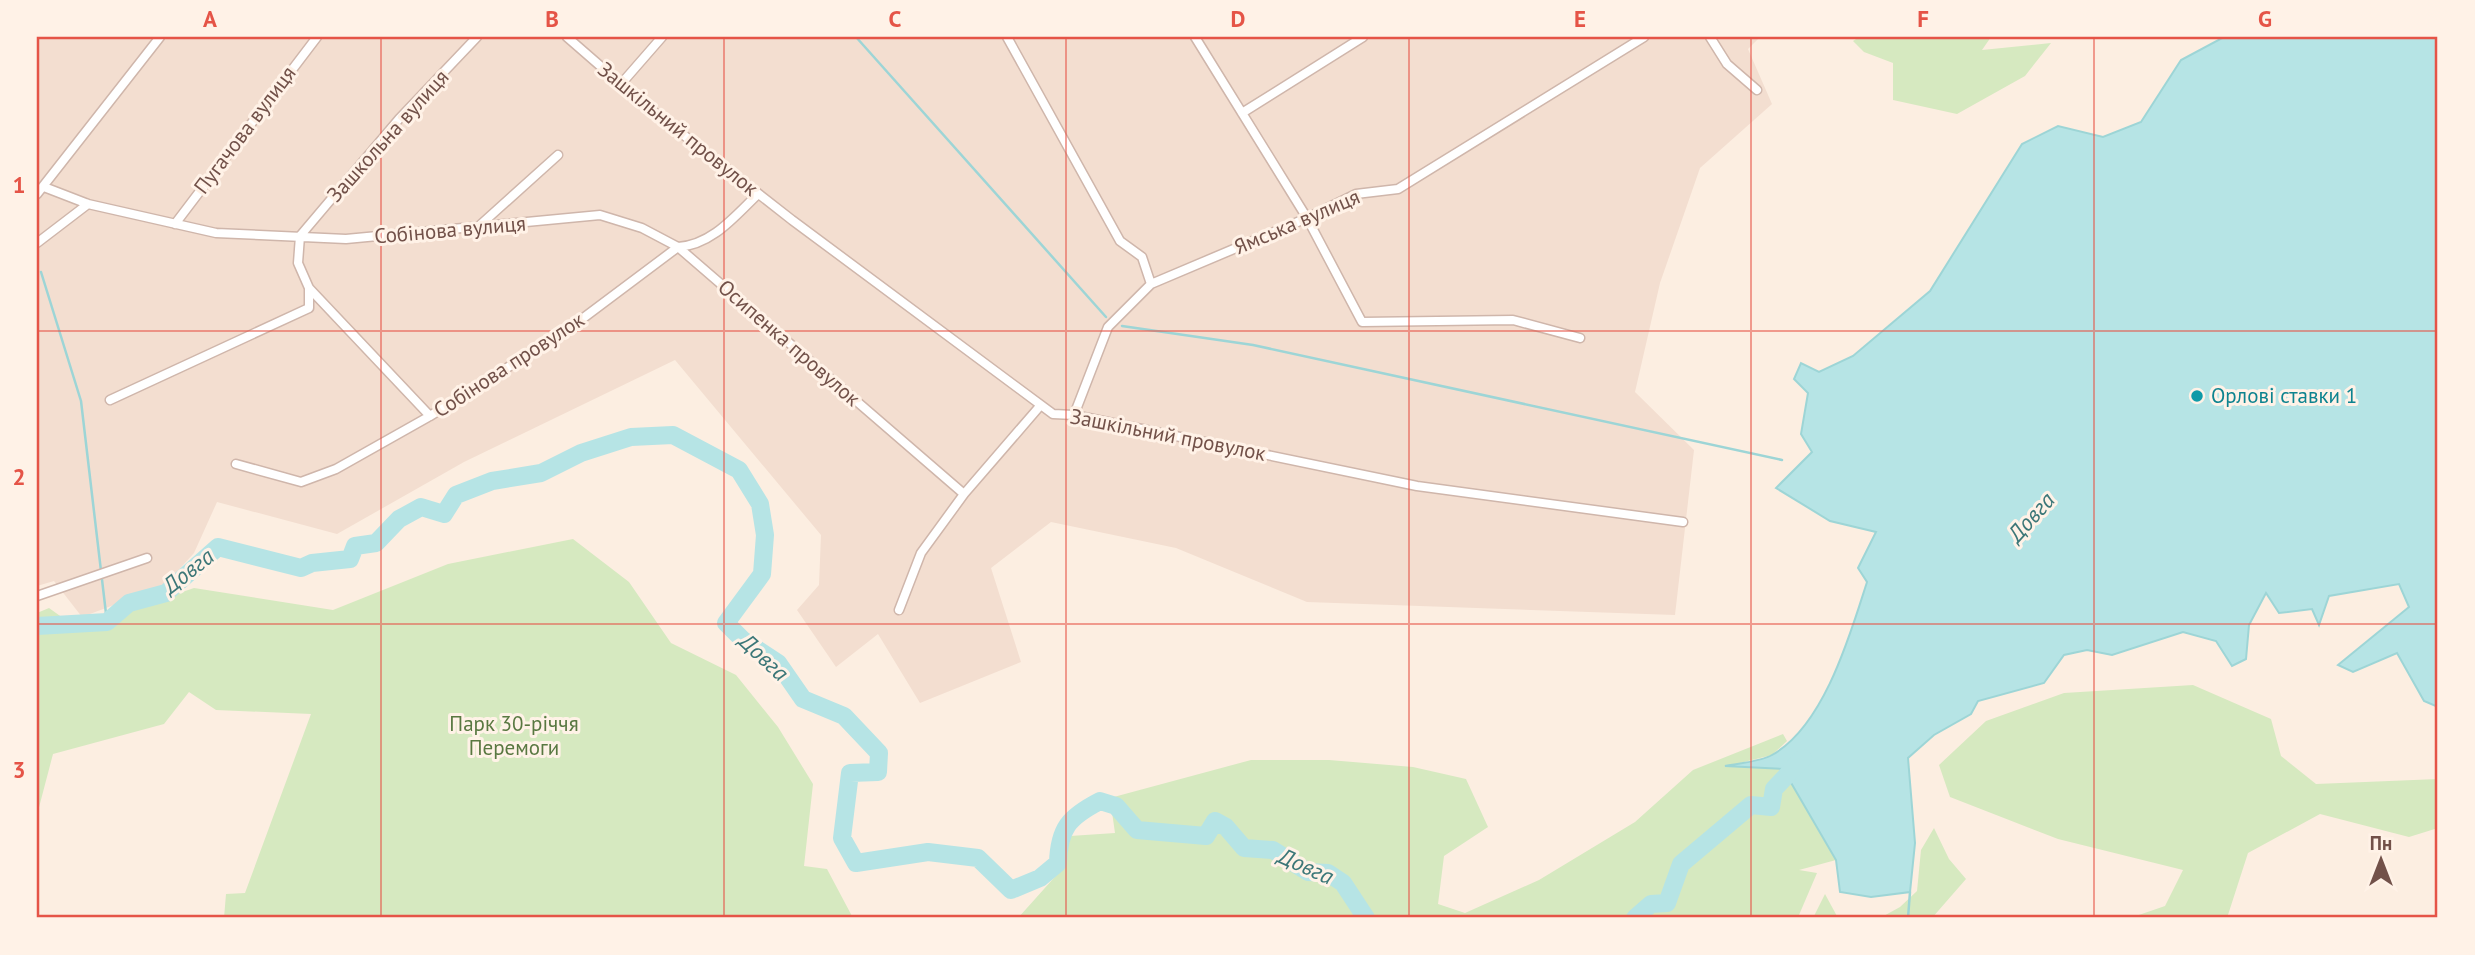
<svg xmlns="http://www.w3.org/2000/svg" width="2475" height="955" font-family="'PT Sans',sans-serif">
	<rect width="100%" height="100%" fill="#fceee1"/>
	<path fill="#f3ded0" d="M37,37H1760L1748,49L1772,104L1700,168L1660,283L1635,392L1694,450L1675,615L1307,602L1176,548L1051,522L991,568L1021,662L920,703L878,634L836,667L797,610L819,585L821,535L675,360L464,462L337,534L217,502L194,553L164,586L82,617L54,581L37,586Z"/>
	<path fill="#d6e9c0" d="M1859,37H1991L1982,50L2051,43L2025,76L1957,114L1893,100V63L1864,52L1853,41Z
		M573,539L629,582L671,643L736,675L778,727L813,784L804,866L827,869L853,918H224L226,894L245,893L311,714L216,710L189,692L164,724L53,754L37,815V613L49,608L70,623L130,610L194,588L333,610L448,564Z
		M2193,685L2271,719L2281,756L2316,784L2438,779V828L2409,837L2320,814L2248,853L2227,918H2130L2165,906L2183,870L2058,839L1950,797L1939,765L1986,721L2064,693Z
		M1783,734L1787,741L1772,755L1728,766L1783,769L1836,860L1799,870L1817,873L1799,915L1789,918H1018L1061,870L1070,836L1115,833L1110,798L1251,760H1329L1413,767L1466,779L1488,827L1444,856L1438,904L1465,913L1539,880L1635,822L1693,770Z
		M1934,828L1949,859L1966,879L1932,918H1880L1900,907L1917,891L1921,850Z
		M1825,894L1838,918H1813Z"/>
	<path fill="#b6e4e5" stroke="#9dd5d6" stroke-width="2" d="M2224,37H2438V707L2424,701L2397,653L2353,672L2338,665L2409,607L2399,584L2329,596L2319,625L2312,609L2279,613L2266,593L2249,625L2246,659L2232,666L2216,641L2183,632L2112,655L2087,650L2064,655L2044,683L1978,701L1971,714L1934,735L1908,758L1915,843L1910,892L1871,897L1840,892L1836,860L1783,769L1725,766C1739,763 1760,762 1772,755C1824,726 1850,635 1867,582L1858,568L1876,532L1830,521L1776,488L1812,452L1801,434L1808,393L1794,379L1801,363L1819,372L1853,356L1930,291L2022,144L2058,126L2103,137L2141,122L2181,60Z"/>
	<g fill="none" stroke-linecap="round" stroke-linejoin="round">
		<path stroke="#9dd5d6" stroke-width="2.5" d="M856,37L1106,317
			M41,272L81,401L107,622
			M1122,326L1253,345L1782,460
			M1908,918L1910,892"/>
		<path stroke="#b6e4e5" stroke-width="18" d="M37,626L107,622L129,603L166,593L218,547L301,568L312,563L350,559L355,546L376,543L399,519L421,507L444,514L456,495L492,481L541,473L581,453L631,437L673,435L739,470L760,504L765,535L762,574L726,623L743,640L778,663L803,699L844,716L879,753L878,772L850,773L842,838L856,863L928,852L978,858L1011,890L1040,878L1058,863C1059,828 1069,817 1100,801L1116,806L1137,830L1206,836L1215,821L1226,827L1244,848L1273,850L1308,872L1328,873L1343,883L1366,918
			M1635,918L1651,904L1667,903L1681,864L1751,805L1771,807L1774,789L1803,758"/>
		<defs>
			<path id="street" d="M567,37L644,104L792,220L1053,414L1074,415L1417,486L1683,522
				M1007,37L1120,241L1142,257L1151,284
				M1195,37L1307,218L1362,322L1513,320L1580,338
				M1710,37L1727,64L1757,90
				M621,84L662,37
				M1242,113L1363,37
				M44,187L88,204L216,233L346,239L600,215L642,228L678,247L964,494
				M37,194L160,37
				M175,224L317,37
				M478,227L558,155
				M37,243L88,204
				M110,400L309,308V288
				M1074,415L1108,327L1151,284L1307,218L1356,194L1398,189L1644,37
				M430,416L309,288L298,263L300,236L399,119L477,37
				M236,464L301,482L336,469L430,416L566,331L678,247C712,245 735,216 758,194
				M37,596L147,558
				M899,610L921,553L964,494L1040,406"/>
		</defs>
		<use href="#street" stroke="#cfb6ab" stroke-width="11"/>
		<use href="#street" stroke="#fff" stroke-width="8"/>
	</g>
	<path fill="none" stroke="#e55447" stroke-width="2" stroke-opacity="0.55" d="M381,37V918M724,37V918M1066,37V918M1409,37V918M1751,37V918M2094,37V918M37,331H2438M37,624H2438"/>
	<circle fill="#0f9aa8" stroke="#fff2e7" stroke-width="2.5" cx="2197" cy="396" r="7"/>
	<g text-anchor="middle" stroke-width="6" stroke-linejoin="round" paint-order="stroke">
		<g font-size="21" fill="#725149" stroke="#fff2e7">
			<text transform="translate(678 129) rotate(39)" y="7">Зашкільний провулок</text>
			<text transform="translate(245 130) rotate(-53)" y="7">Пугачова вулиця</text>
			<text transform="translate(388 136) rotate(-48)" y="7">Зашкольна вулиця</text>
			<text transform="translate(1297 222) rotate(-23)" y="7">Ямська вулиця</text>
			<text transform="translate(450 230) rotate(-5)" y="7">Собінова вулиця</text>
			<text transform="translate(789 343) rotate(41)" y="7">Осипенка провулок</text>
			<text transform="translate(509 365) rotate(-33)" y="7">Собінова провулок</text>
			<text transform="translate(1168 435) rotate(11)" y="7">Зашкільний провулок</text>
		</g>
		<g font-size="21" fill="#0d838f" stroke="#fff2e7" text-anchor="start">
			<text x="2211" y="403">Орлові ставки 1</text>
		</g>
		<g font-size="21" fill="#597841" stroke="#fff2e7">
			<text x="514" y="731">Парк 30-річчя<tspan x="514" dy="24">Перемоги</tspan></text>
		</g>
		<g font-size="23" font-style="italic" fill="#3c7778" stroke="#fff2e7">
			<text transform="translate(2031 517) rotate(-48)" y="8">Довга</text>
			<text transform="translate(188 571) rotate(-38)" y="8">Довга</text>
			<text transform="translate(764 657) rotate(43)" y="8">Довга</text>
			<text transform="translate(1306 866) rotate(24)" y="8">Довга</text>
		</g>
	</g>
	<rect width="2475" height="955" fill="none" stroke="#fff2e7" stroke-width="77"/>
	<g transform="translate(2381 860)" stroke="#fff2e7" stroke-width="5" paint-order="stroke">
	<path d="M0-5L12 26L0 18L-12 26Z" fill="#725149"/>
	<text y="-10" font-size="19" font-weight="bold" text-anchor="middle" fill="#725149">Пн</text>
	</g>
	<rect x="38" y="38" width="2398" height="878" fill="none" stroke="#e55447" stroke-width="2.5"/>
	<g font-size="23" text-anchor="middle" font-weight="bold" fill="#e55447">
		<text x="210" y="27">A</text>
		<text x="552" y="27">B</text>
		<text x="895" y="27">C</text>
		<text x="1238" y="27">D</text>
		<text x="1580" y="27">E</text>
		<text x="1923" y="27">F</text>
		<text x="2265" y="27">G</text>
		<text x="19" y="193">1</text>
		<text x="19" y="485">2</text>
		<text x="19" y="778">3</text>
	</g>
</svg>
